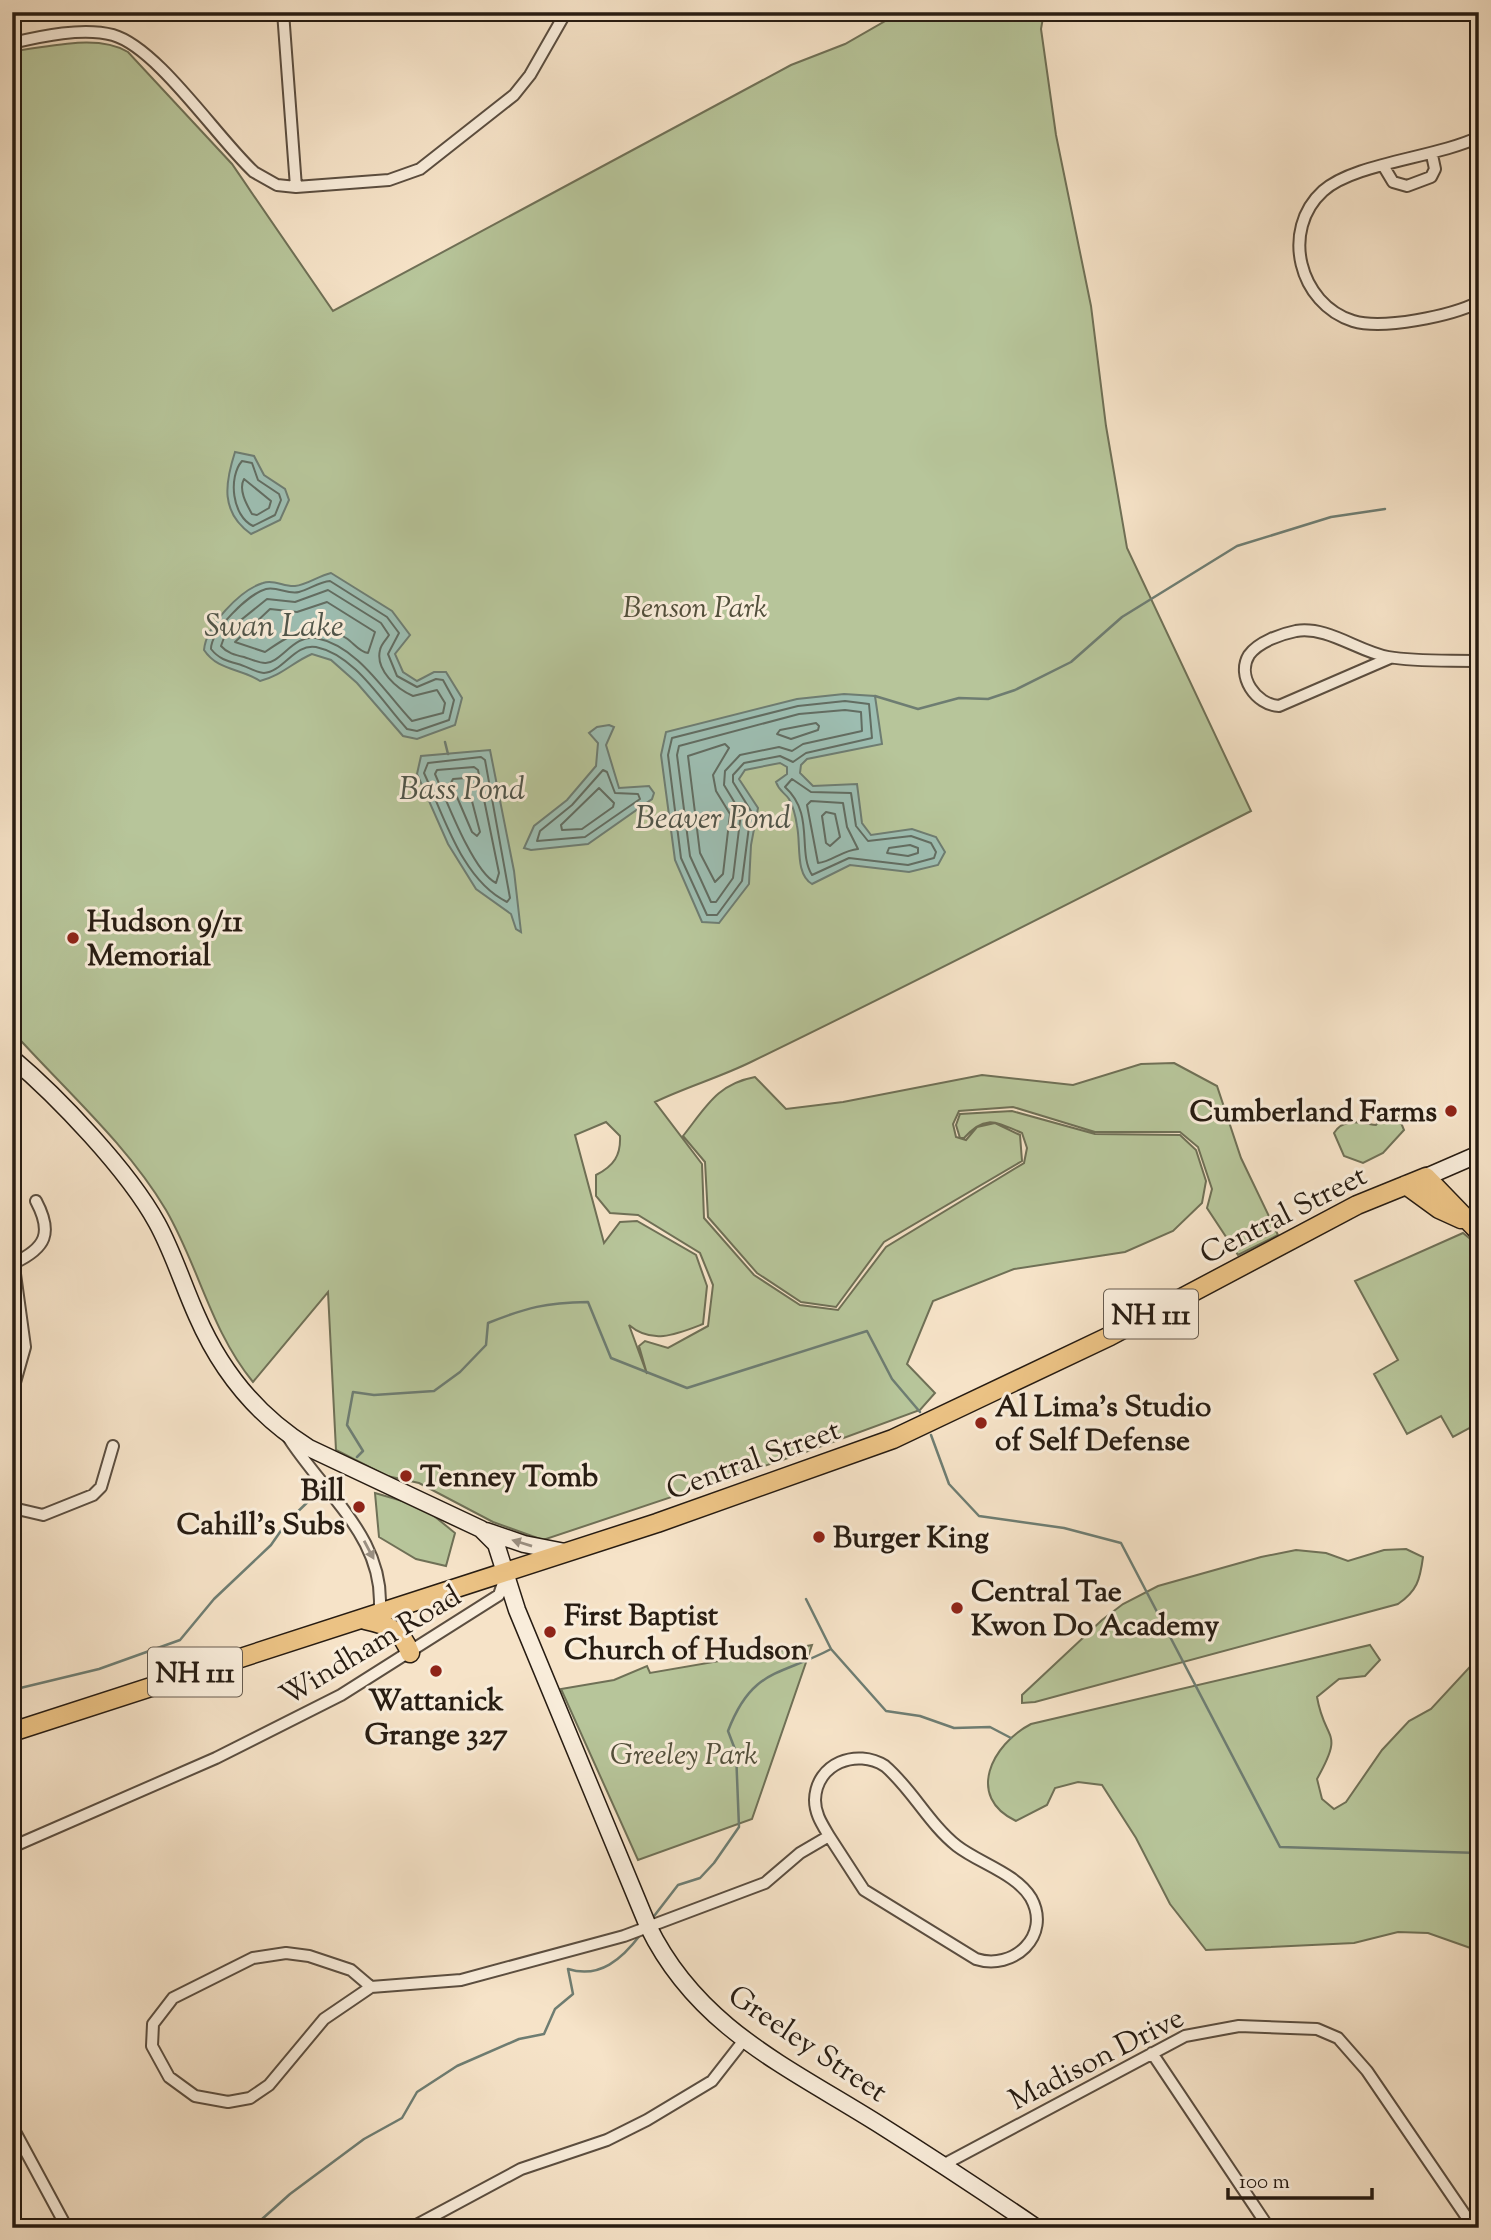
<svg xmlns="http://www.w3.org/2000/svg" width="1491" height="2240" font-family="'Sorts Mill Goudy',serif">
	<rect width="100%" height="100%" fill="#f6e3c8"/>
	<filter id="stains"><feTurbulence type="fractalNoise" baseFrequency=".00286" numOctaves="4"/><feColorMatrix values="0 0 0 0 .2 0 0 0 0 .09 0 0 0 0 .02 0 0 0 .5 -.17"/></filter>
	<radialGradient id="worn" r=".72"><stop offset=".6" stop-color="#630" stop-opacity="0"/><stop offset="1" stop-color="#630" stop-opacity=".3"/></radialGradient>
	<path fill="#b7c59a" stroke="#6f7056" stroke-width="2" fill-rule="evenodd" d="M901,12H1044L1041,29L1056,135L1091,306L1106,426L1127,548L1251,811C1085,895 920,980 753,1061C721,1077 686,1087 655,1102L702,1164L704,1218L754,1275L800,1305L838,1310L886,1247L1024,1163L1027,1148L1022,1133C996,1122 985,1114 964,1138H960L956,1125L960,1114L1012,1111L1095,1134L1180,1135L1196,1150L1206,1181L1202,1203L1173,1231L1125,1252L1014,1269L933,1301L907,1364L935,1393L920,1410L800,1454L543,1540L493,1522L419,1483L387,1476L336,1450L328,1292L253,1382C211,1331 199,1267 166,1210C126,1143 64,1089 12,1031V51C48,48 96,33 128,52L232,164L333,311L791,65L845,44ZM606,1122L620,1136C621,1155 614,1166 596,1175V1196L610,1213L638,1215L700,1253L713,1285L708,1326L668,1348L645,1341L639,1346L647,1374L629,1325C652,1345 677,1334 703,1324L707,1286L696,1255L637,1221L620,1222L604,1243L575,1135Z
		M1174,1063L1217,1086L1241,1158L1278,1235L1238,1255L1207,1208L1212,1189L1198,1147L1180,1132H1095L1013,1107L959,1111L953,1124L956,1137L966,1140L977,1127L995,1123L1020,1135L1022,1161L884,1242L836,1307L801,1302L757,1273L708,1217L705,1162L683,1136C706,1107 717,1084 755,1077L786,1109L843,1102L982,1075L1073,1085L1141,1064Z
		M1397,1113L1404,1130L1383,1153L1363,1163L1344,1156L1334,1133C1344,1117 1361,1123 1376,1125L1383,1115Z
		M1463,1233L1479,1246V1423L1453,1437L1441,1416L1407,1434L1374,1374L1398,1360L1355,1281Z
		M375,1493L423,1507L455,1533L446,1566L416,1559L379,1537Z
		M1406,1549L1423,1557C1420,1580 1417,1591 1398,1604L1035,1702L1022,1703V1695L1102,1620L1123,1604L1158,1586L1261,1557L1296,1550L1326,1553L1348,1561L1384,1550Z
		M812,1645L752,1819L638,1860L561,1689L614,1680L647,1666L650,1673Z
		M1370,1645L1380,1660L1365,1676L1339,1679L1317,1697C1325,1743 1345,1729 1317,1779L1322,1799L1334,1809L1346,1802L1382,1750L1409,1721L1431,1709L1479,1657V1951L1428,1933L1398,1932L1354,1943L1206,1950L1170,1904L1136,1838L1102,1785L1078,1782L1055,1788L1047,1805L1016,1821C965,1797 992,1744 1031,1724Z"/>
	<path fill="#9dbeb2" stroke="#6e7d72" stroke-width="2" d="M235,452L254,456L264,475L285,489L289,500L280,520L251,534C220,512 225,483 235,452Z
		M331,573L392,611L410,635L395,654L403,672L417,681L434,672H446L462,698L455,725L417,739L403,736L357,683L331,660L312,654C293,662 281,676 260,681C240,668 218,671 204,650C206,626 240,590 263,583C274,579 284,587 295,586C307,585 318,576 331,573Z
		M844,694L875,696L882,744L807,759L801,765L800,773L813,786L857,784L862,823L871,835L912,829L936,837L945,852L938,865L909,872L850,865L812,884C795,874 801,844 797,826C796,819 793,806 789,799C784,792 779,791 776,782L787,774V767L780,763L745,770L739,779L758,808L751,845L749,884L719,923L702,922L675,860L661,755L666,732L797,699Z
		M609,725L614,727L606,745L619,788L649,786L654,793L652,799L588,844L531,850L524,848L534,826L567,800L596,766L598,743L589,733L597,727Z
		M490,750L514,871L521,932L516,929L511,914L476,889L448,844L417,774L421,756Z"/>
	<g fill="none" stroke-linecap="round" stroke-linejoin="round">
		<path stroke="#626d62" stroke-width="2" d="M242,461L252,463L258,480L279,494L281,500L275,515L253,526C232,516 228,477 242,461Z
			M244,479L271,501L269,508L257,515L252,514C247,505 238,490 244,479Z
			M330,581L387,617L399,633L388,654L397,676L417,687L436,679L443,680L454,700L449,720L417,731L407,729C382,702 355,655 316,647C295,643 283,672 264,673C257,673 246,666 238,664C227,661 219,659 211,649C211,631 248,594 266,589C277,586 288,595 299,592C310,589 319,582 330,581Z
			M328,590L381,623L389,635C386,640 381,644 380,650C375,670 397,689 413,696L437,690L445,703L443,713L412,721C385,693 358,646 316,638C294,634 280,664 265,663C259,663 250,659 244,657C235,655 227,653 221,646L226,632L267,599L295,602Z
			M327,602L375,632L368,653C359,652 354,643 346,638C315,618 291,634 265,652L235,642L270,609L297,612Z
			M845,701L869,704L872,738L806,753L793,762L780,756L744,763L733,775V782L751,811L742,881L717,915H707L681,858L668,755L672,738L798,706Z
			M845,710L861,712L862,731L803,744L792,751L779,747L740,755L725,771L724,785L741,813L733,878L716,902H711L690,856L677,755L679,746L799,714Z
			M816,723L819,726L818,730L791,739L777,734L780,730Z
			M725,744L729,748L713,775L716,791L730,814L723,874L715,882L700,853L688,756Z
			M481,757L485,760L510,898L507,902C462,880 444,816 424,773L428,763Z
			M474,767L478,770L499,873L496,883C473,872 446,799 435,774L437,770Z
			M603,770L607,772L615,793L638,794L640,799L585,837L537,841L540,831L572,805Z
			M466,778L480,832L477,836L472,832L451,783L453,779Z
			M792,779L811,792L851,793L856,826L868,841L911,836L931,843L936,852L934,858L908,865L849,858L812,875C797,851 815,814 785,787Z
			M599,788L614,803L613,807L582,829L562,830L561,825Z
			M811,801L843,803L847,827L858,849C843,850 831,862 818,863L807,805Z
			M826,812L835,814L840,837L830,846L826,843L822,816Z
			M910,845L918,848V853L908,856L887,853L889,848Z"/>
		<path stroke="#6e7d72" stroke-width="2.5" d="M875,696L918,709L959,698L988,699L1015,690L1071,662L1122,617L1237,546L1331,517L1385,509
			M445,742L448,754
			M931,1435L949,1484L979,1516L1064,1528L1121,1543L1280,1847L1479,1853
			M357,1457L363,1451L347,1425L353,1392L374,1395L434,1391L460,1372L486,1345L488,1323C528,1307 545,1303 588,1302L611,1358L687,1388L867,1331L892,1379L920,1412
			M806,1599L831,1649L886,1711L920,1716L954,1728L990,1727L1011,1738
			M12,1690L99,1669L180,1640L214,1599L271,1545L287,1522L317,1493
			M651,1920L678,1885L700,1878L714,1863L739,1827L736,1752L728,1731C752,1668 780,1676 831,1649
			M252,2228L290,2194L364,2139L402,2118L417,2092L457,2066L519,2039L544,2034L555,2009L573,1994L568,1969C600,1979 622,1959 641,1934"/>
		<defs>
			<path id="street" d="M283,12L296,187
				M12,43C42,36 83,27 113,35C158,48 217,138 254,172L277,185L296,187L389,180L420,169L514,95L530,75L566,12
				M1479,137C1435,158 1354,163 1323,191C1280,230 1299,304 1353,321C1383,330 1451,316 1479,302
				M1384,167L1393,182L1407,186L1431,177L1435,169L1432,155
				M1390,658L1279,706C1256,705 1236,676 1249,655C1258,642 1281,634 1296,631C1328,626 1357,651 1388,657C1417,662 1449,660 1479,661
				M12,1252L25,1347L12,1393
				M14,1263C46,1248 53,1233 36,1201
				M288,1437C325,1495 389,1541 379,1616
				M13,1508L43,1515L93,1495L101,1487L113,1446
				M12,1527L13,1504
				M12,1847L216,1758L341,1695L499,1595L506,1574
				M371,1987L351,1970L309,1956L286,1953L253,1958L173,1998L153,2024L152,2046L169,2077L195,2096L228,2102L250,2098L269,2085L324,2019L371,1987L461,1980L624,1936L765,1883L800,1853L829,1836C822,1824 815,1814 815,1800C816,1763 857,1748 885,1766C912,1789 929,1824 957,1846C979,1863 1017,1874 1031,1898C1052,1936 1013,1971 976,1959L864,1890L829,1836
				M1152,2053L1269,2228
				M12,2126L67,2228
				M943,2165L1185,2036L1239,2026L1317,2029L1338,2038L1367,2071L1474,2228
				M411,2228L521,2169L607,2140L647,2120L712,2081L744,2040"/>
			<path id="secondary" d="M12,1058C58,1097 128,1170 157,1223C173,1252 183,1285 197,1316C221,1371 257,1416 309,1448L481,1529L496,1544L517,1610L648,1926C697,2027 786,2066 877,2123C931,2157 984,2192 1037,2228
				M1426,1177L1479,1154
				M486,1531L524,1544L565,1552"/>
			<path id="primary" d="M1406,1185L1439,1209L1461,1219
				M365,1620C388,1625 402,1630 410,1653
				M12,1732L657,1523L893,1439L1110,1336L1357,1205L1426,1177L1479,1232"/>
		</defs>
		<use href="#street" stroke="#5b4e40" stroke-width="14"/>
		<use href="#secondary" stroke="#271c12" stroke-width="19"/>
		<use href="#primary" stroke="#271c12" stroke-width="21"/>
		<use href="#street" stroke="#f9eddb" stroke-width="10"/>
		<use href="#secondary" stroke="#f9eddb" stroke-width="16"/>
		<use href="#primary" stroke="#ebc284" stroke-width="18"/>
	</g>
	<defs><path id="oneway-solid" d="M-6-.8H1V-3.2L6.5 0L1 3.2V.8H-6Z" transform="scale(1.75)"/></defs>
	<g fill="#9a8f81">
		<use href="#oneway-solid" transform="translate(522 1543) rotate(-163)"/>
		<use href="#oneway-solid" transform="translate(369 1550) rotate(62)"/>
	</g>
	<g fill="#8f2418" stroke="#f9eddb" stroke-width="2.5">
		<circle cx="73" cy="938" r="7"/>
		<circle cx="1451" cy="1111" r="7"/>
		<circle cx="981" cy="1423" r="7"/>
		<circle cx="406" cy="1476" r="7"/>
		<circle cx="359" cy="1507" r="7"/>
		<circle cx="819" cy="1537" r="7"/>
		<circle cx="957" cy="1608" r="7"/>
		<circle cx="550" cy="1632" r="7"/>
		<circle cx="436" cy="1671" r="7"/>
	</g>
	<g text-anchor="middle" stroke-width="6" stroke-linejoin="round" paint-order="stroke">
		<g fill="#f9eddb" stroke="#665b4e" stroke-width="2">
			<rect x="1104" y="1289.5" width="94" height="49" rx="5"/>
			<rect x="148" y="1647.5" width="94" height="49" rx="5"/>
		</g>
		<g font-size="28" font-weight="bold" fill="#271c12">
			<text x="1151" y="1324">NH 111</text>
			<text x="195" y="1682">NH 111</text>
		</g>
		<g font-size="30" font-style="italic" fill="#524f3b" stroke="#f9eddb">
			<text x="695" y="617">Benson Park</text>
			<text x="684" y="1764">Greeley Park</text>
		</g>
		<g font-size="30" font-weight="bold" fill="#271c12" stroke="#f9eddb" text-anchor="start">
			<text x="87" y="931">Hudson 9/11<tspan x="87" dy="34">Memorial</tspan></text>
			<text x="1437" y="1121" text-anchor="end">Cumberland Farms</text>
			<text x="995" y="1416">Al Lima's Studio<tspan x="995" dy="34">of Self Defense</tspan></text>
			<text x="420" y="1486">Tenney Tomb</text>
			<text x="345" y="1500" text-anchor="end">Bill<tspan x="345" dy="34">Cahill's Subs</tspan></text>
			<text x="833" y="1547">Burger King</text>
			<text x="971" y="1601">Central Tae<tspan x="971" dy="34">Kwon Do Academy</tspan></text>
			<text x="564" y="1625">First Baptist<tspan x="564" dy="34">Church of Hudson</tspan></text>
			<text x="436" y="1710" text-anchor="middle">Wattanick<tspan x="436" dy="34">Grange 327</tspan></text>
		</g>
		<g font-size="30" fill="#271c12" stroke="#f9eddb">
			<text transform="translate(1283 1214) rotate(-27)" y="10">Central Street</text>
			<text transform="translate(753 1459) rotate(-20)" y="10">Central Street</text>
			<text transform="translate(370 1645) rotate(-31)" y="10">Windham Road</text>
			<text transform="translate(808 2043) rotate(34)" y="10">Greeley Street</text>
			<text transform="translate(1096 2058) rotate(-27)" y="10">Madison Drive</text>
		</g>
		<g font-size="32" font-style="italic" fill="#50554a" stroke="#f9eddb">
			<text x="274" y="636">Swan Lake</text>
			<text x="462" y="799">Bass Pond</text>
			<text x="713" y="828">Beaver Pond</text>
		</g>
	</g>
	<rect width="1491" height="2240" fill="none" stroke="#f6e3c8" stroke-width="42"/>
	<rect x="14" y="14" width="1463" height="2212" fill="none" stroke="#271c12" stroke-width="3.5"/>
	<rect x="21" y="21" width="1449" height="2198" fill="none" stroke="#271c12" stroke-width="2"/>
	<path d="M1228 2188v10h144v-10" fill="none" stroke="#271c12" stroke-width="3.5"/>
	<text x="1239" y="2188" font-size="21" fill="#271c12" stroke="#f9eddb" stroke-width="5" paint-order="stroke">100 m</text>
	<rect width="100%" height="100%" filter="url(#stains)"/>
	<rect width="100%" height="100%" fill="url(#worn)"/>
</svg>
